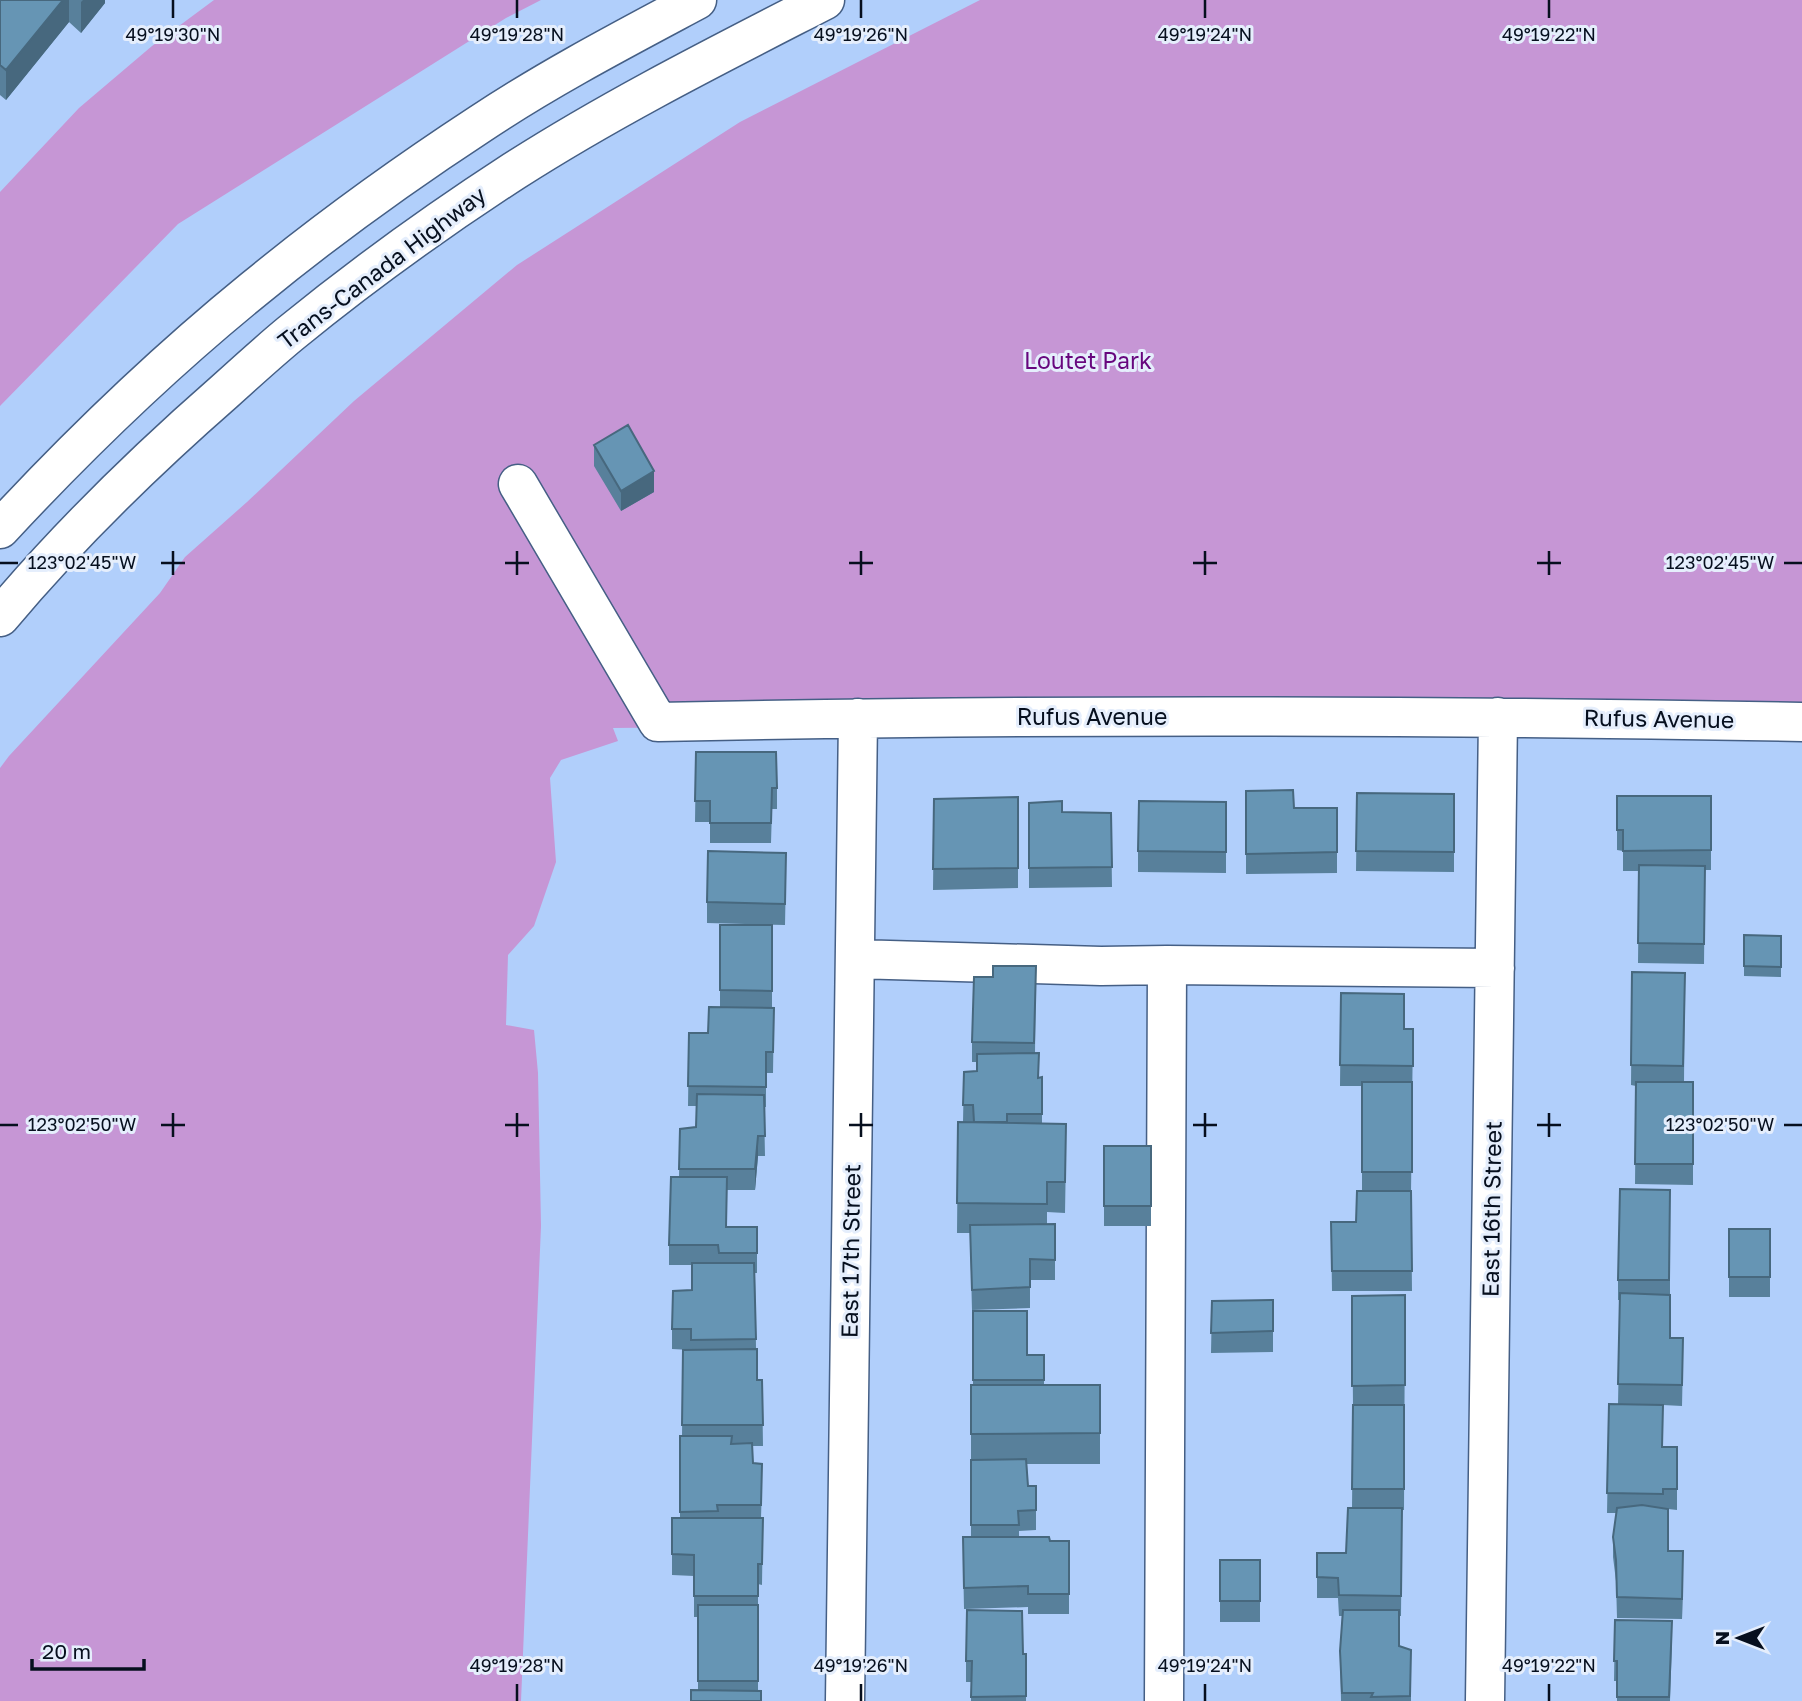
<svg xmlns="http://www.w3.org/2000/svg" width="1802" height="1701" font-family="'Golos Text',sans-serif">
	<rect width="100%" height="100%" fill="#b1cffb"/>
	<path fill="#c696d5" d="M214,0H541L506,18L178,224L0,406V192L79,108L152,46Z
		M980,0H1802V717L613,728L618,741L561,760L550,778L556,862L534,926L508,955L506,1025L534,1030L538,1073L541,1226L521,1701H0V768L9,756L160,593L185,557L247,502L354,401L517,265L740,122Z"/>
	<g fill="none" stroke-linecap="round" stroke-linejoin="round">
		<defs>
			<path id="minor" d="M518,484L658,722C1039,714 1421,715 1802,722
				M855,959L1101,966L1167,965
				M845,1701L858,718
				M1164,1701L1167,965L1495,968
				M1485,1701L1498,717"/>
			<path id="highway" d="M0,529C79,444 163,363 254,289C326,230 402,175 480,124C549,78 624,39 697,0
				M0,617C68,536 144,462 224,392C246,372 268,352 291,333C362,275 437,221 514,171C614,107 720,54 825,0"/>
		</defs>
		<use href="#minor" stroke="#455f85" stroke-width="41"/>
		<use href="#highway" stroke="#455f85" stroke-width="41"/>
		<use href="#minor" stroke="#fff" stroke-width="38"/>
		<use href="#highway" stroke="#fff" stroke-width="38"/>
	</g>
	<path fill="#58809b" d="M0,0H105V3L81,33L69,22L6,100L0,95Z
		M594,445L654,492L621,511L594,466Z
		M696,752L777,788V809H772L771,843H710V822H695Z
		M1246,791L1294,808H1337V873L1246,874Z
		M1357,793L1454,794V872L1356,871Z
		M1617,796H1711V870H1705L1704,964L1638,963L1639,871H1623V851L1617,850Z
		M1018,797V888L933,890L934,799Z
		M1226,802V873L1138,872V851Z
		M1029,803L1062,812L1111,813L1112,887L1029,888Z
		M786,874L785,925L707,923V902Z
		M720,925H772V1008H774L773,1073H766V1107H764L765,1156H758L755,1190H727L726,1227H757V1273H755L756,1349L757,1380H762L763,1446H752L753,1463L762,1484L761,1518H763L762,1585L758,1584V1691L698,1690V1617H694V1576L672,1575V1518H680V1436H682L683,1350H691L672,1349V1329L692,1290V1265H669V1245L679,1177L680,1129L696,1127L697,1106H688L689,1033H708L720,1007Z
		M1744,935L1781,936V977L1744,976Z
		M1036,966L1035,1053L1039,1078L1042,1077V1123L1066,1154L1065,1213L1047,1212V1224H1055V1280H1030V1308L972,1310L970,1233H957L958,1122H963L964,1072L977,1071V1062H972V1042L993,977Z
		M1632,972L1685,973L1684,1082H1693V1185L1635,1184L1636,1086L1631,1085Z
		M1341,993L1404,1029H1413L1411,1193L1412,1291H1332L1331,1222H1356L1362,1191V1086H1340Z
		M1104,1146H1151V1226H1104Z
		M1670,1190V1338L1683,1359L1682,1406L1663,1405V1447H1677V1510L1668,1509V1551L1683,1572L1682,1619L1617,1618L1616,1581L1613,1557V1537L1616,1513H1607L1609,1404H1618L1620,1300H1618V1280Z
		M1729,1229H1770V1297H1729Z
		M1405,1295L1404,1510H1402L1401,1616H1399V1646L1411,1650V1701H1341L1340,1651L1342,1616H1339L1338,1598H1317V1553H1346L1352,1508L1353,1406L1352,1296Z
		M1273,1300V1352L1211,1353L1212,1301Z
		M973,1311L1027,1355H1044V1385H1100V1464H1027L1028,1486H1036V1530L1019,1531V1537L1050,1541H1069V1614H1028V1607L964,1609L963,1557L971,1537V1385H973Z
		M1220,1560H1260V1622H1220Z
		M1615,1620L1672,1641L1670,1701H1617V1681H1614Z
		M1023,1654H1026V1701H971V1682H966V1661Z"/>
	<path fill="#47687e" d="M63,0H69V22L6,100V70Z
		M83,0H105V3L81,33V2Z
		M654,471V492L621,511V491Z
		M758,1136V1156L755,1190V1169Z
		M1683,1551V1572L1682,1619V1599Z"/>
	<path fill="#6695b4" stroke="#47687e" stroke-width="2" d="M0,0H63L6,70L0,65Z
		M628,425L654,471L621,491L594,445Z
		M696,752H776L777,788H772L771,823H710V801H695Z
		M1293,790L1294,808H1337V852L1246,854V791Z
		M1357,793L1454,794V852L1356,851Z
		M1617,796H1711V850L1623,851V830H1617Z
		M1018,797V868L933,869L934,799Z
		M1062,801V812L1111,813L1112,867L1029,868V803Z
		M1139,801L1226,802V852L1138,851Z
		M708,851L786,853L785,904L707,902Z
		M1639,865L1705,866L1704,944L1638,943Z
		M720,925H772V991L720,990Z
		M1744,935L1781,936V967L1744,966Z
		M993,966H1036L1034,1043L972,1042L974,977H993Z
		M1632,972L1685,973L1683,1066L1631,1065Z
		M1341,993L1404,994V1029H1413V1066L1340,1065Z
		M709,1007L774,1008L773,1052H766V1087L688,1086L689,1033H708Z
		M1039,1053L1038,1078L1042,1077V1114H1007V1122H974L973,1105H963L964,1072L977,1071V1054Z
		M1362,1082H1412V1172H1362Z
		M1636,1082H1693V1164H1635Z
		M697,1094L764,1095L765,1136H758L755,1169H679L680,1129L696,1127Z
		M958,1122L1066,1124L1065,1182H1047V1204L957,1203Z
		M1104,1146H1151V1206H1104Z
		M671,1177H727L726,1227H757V1253H719L718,1245H669Z
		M1620,1189L1670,1190L1669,1280H1618Z
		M1357,1191H1411L1412,1271H1332L1331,1222H1356Z
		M1055,1224V1260L1030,1259V1287L972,1290L970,1225Z
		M1729,1229H1770V1277H1729Z
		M692,1263H754L756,1339L691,1340V1329H672L673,1291L692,1290Z
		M1620,1293L1670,1295V1338H1683L1682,1385L1618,1384Z
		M1405,1295V1385L1352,1386V1296Z
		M1273,1300V1331L1211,1333L1212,1301Z
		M973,1311H1027V1355H1044V1380H973Z
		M757,1349V1380H762L763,1425H682L683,1350Z
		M971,1385H1100V1433L971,1434Z
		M1609,1404L1663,1405L1662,1447H1677V1489H1663V1494L1607,1493Z
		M1353,1405H1404V1489H1352Z
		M680,1436H732L731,1444L752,1443L753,1463L762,1464L761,1505H717L718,1511L680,1512Z
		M1026,1459L1028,1486H1036V1510L1018,1511L1019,1525H971V1460Z
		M1642,1505L1668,1509V1551H1683L1682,1599L1617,1597L1616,1560L1613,1537L1617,1508Z
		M1348,1508H1402L1401,1596L1339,1595L1338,1578L1317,1577V1553H1346Z
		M672,1518H763L762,1564H758V1596H694V1555L672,1554Z
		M963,1537H1049L1050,1541H1069V1594H1028V1586L964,1588Z
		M1220,1560H1260V1601H1220Z
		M698,1605H758V1681H698Z
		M967,1610L1022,1611L1023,1654H1026V1696L971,1697L972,1661H966Z
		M1343,1610H1399V1646L1411,1650L1410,1696L1371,1697L1373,1693H1342L1340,1651Z
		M1615,1620L1672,1621L1669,1697H1617V1661H1614Z
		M691,1690L761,1691V1701H691Z"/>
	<path fill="none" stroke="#060f1e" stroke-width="2.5" d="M173,0V18M517,0V18M861,0V18M1205,0V18M1549,0V18M173,551V575M517,551V575M861,551V575M1205,551V575M1549,551V575M0,563H18M161,563H185M505,563H529M849,563H873M1193,563H1217M1537,563H1561M1784,563H1802M173,1113V1137M517,1113V1137M861,1113V1137M1205,1113V1137M1549,1113V1137M0,1125H18M161,1125H185M505,1125H529M849,1125H873M1193,1125H1217M1537,1125H1561M1784,1125H1802M517,1684V1701M861,1684V1701M1205,1684V1701M1549,1684V1701"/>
	<g text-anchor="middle" stroke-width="6" stroke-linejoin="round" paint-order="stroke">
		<g font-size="23" fill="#060f1e" stroke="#e5eefc">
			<text transform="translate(382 268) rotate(-37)" y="8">Trans-Canada Highway</text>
			<text x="1092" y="725">Rufus Avenue</text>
			<text transform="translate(1659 719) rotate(1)" y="8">Rufus Avenue</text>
			<text transform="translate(1492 1209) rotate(-89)" y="8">East 16th Street</text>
			<text transform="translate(851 1251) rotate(-89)" y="8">East 17th Street</text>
		</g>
		<g font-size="23" fill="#67077e" stroke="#e5eefc">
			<text x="1088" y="369">Loutet Park</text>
		</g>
	</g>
	<g font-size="18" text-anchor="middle" fill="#060f1e" stroke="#e5eefc" stroke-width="6" stroke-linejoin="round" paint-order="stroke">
		<text x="173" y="41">49°19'30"N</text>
		<text x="517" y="41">49°19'28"N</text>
		<text x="861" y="41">49°19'26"N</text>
		<text x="1205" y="41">49°19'24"N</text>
		<text x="1549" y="41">49°19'22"N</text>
		<text x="1720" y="569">123°02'45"W</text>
		<text x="82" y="569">123°02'45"W</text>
		<text x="1720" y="1131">123°02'50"W</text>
		<text x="82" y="1131">123°02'50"W</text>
		<text x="517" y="1672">49°19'28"N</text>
		<text x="861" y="1672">49°19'26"N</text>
		<text x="1205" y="1672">49°19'24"N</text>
		<text x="1549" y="1672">49°19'22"N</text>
	</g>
	<g transform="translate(1739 1638) rotate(270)" stroke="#e5eefc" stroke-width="5" paint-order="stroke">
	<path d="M0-5L12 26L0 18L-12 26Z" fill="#060f1e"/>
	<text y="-10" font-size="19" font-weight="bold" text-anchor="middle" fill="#060f1e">N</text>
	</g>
	<path d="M32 1659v10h112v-10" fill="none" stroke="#060f1e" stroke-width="3.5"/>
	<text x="42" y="1659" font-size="21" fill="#060f1e" stroke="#e5eefc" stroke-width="5" paint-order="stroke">20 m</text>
</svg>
